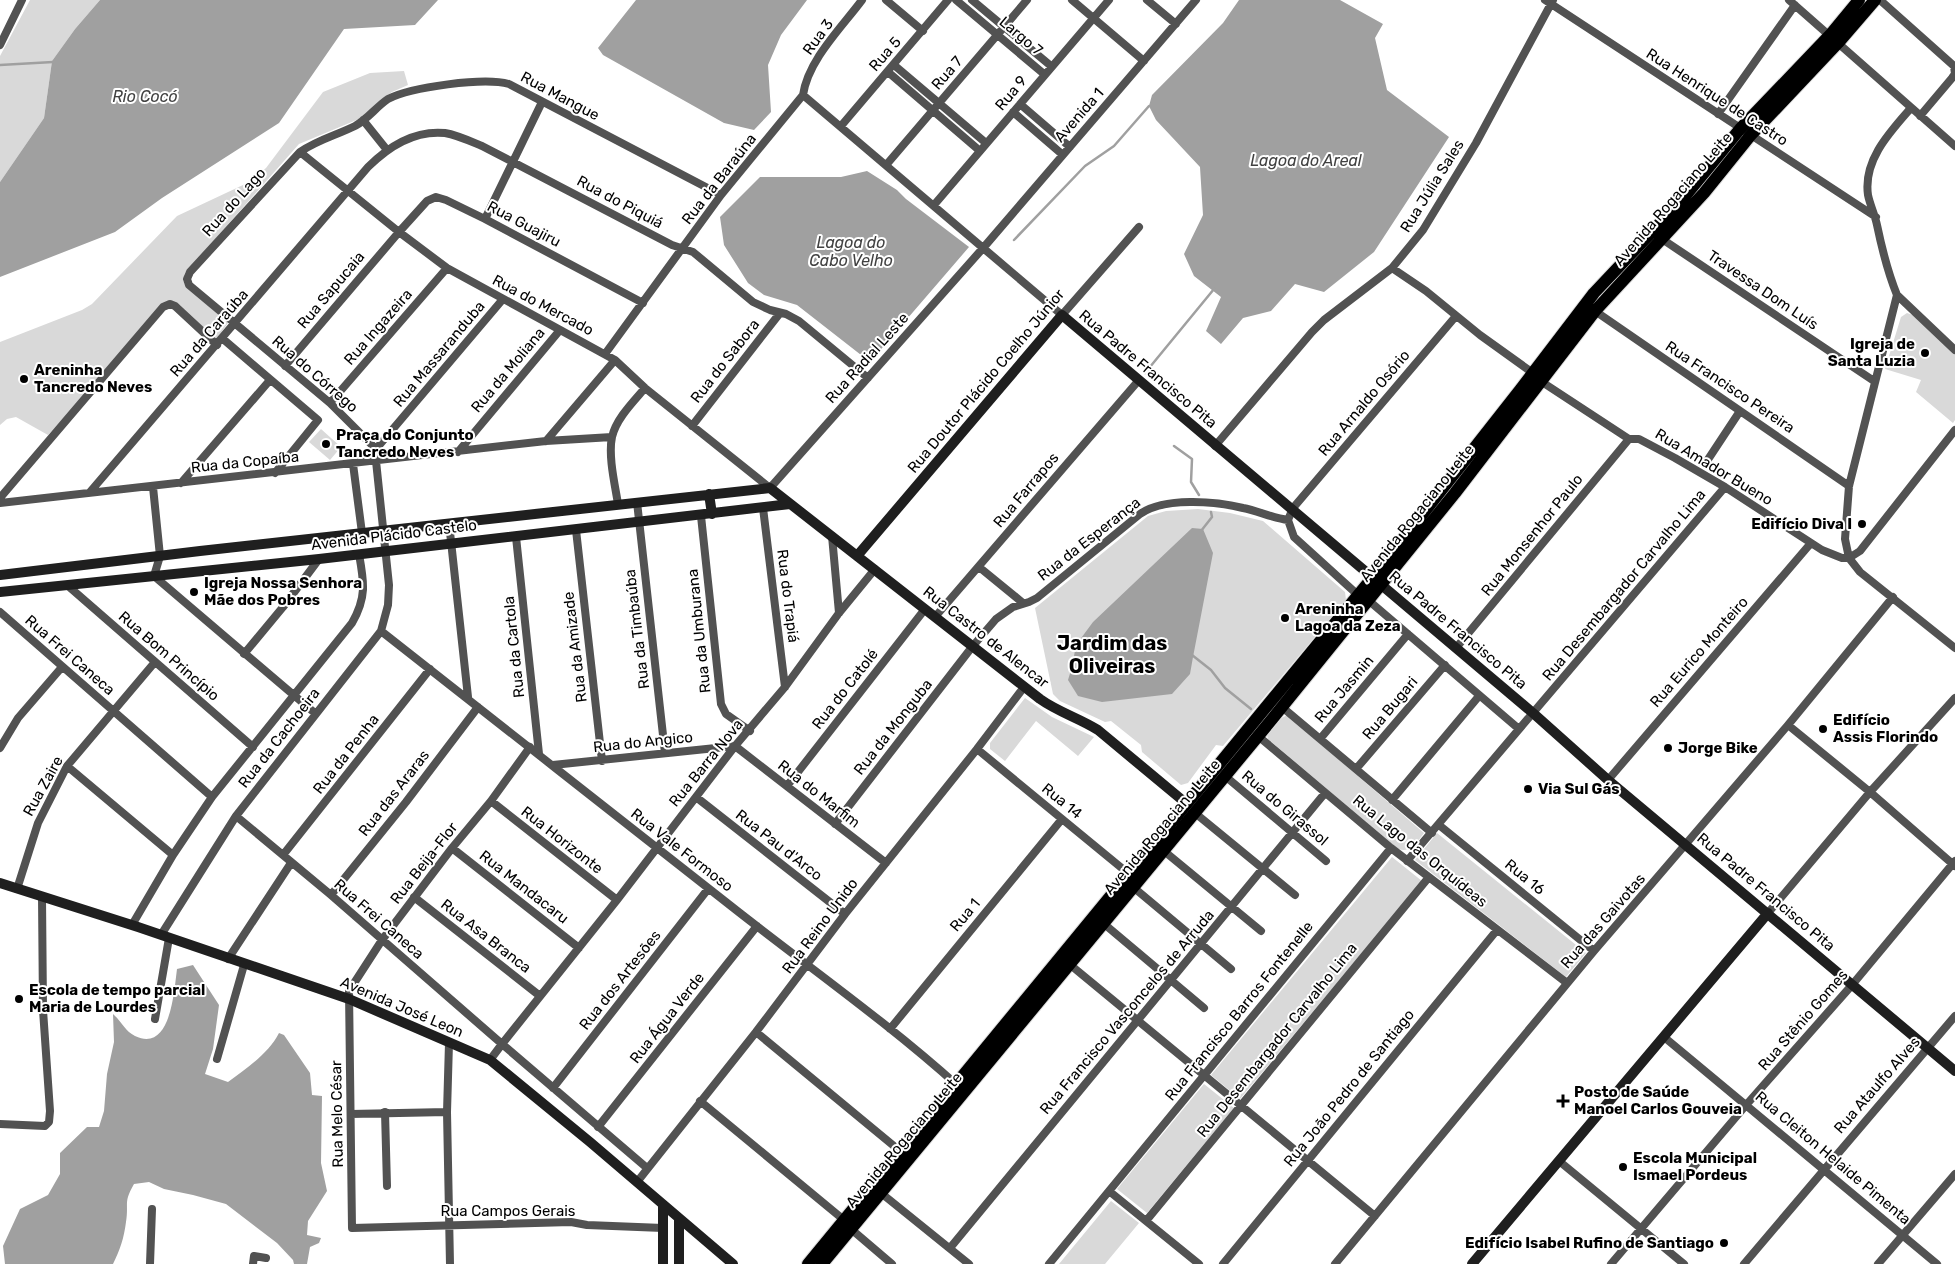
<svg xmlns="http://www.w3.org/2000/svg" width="1955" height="1264" font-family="Rubik,sans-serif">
	<rect width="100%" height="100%" fill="#fff"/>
	<path fill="#d9d9d9" d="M30,0H100L75,29L52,61L44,118L0,182V56Z
		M404,71L408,85L392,92L359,119L299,144L185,273L183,280L185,285L228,323L217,338H215L180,305L171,301L48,435L16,417L7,419L0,425V342L82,310L92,304L177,216L243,185L266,168L323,92L370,73Z
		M1907,313L1916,316L1955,354V420L1953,423L1916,392L1921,380L1885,369L1901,317Z
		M321,429L341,447L330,460L309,442Z
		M1198,509L1230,513L1263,521L1345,592L1346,600L1223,746L1216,745L1188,783L1181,785L1142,752L1141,745L1111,721L1105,722L1060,701L1053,694L1035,608L1148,516L1166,511Z
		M1025,698L1052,717L1094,737L1078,756L1036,721L1005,761L990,749V743Z
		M1287,715L1424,833C1416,843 1412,853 1398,849L1268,739L1267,735L1280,719Z
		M1437,833L1586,953L1566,977L1415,860Z
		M1392,857L1422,881L1240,1099L1211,1075Z
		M1204,1084L1234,1108L1147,1213L1117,1189Z
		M1111,1201L1139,1223L1105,1264H1059Z"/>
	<path fill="#a0a0a0" d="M100,0H438L415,25L344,29L279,123L162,198L115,232L0,277V182L44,118L52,61L75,29Z
		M636,0H807L781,35L768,65L771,112L754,130L724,123L603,55L598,48Z
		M1239,0H1340L1383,24L1375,38L1387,90L1449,137L1374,252L1324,292L1295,284L1271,311L1243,318L1221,344L1206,331L1221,297L1194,276L1184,254L1203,215L1200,167L1156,120L1149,106L1152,95L1223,23Z
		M867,171L897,190L906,199L969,247L870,362L797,305L764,295L748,283L724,245L720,217L760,177H841Z
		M1192,528L1203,529L1213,553L1193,657L1190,674L1172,694L1102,702L1078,696L1068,680L1072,667L1076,645L1093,622Z
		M193,965L219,1005L213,1049L205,1074L228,1082C246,1069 269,1053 279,1033L284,1035L310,1073L312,1095L322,1096L321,1163L327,1191L308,1221L307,1235L321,1238L319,1243L310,1247L307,1264H294L293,1260L277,1243L226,1204L193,1195L164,1189L149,1182L134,1184C123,1203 129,1203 126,1222C124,1238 120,1250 113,1264H5L3,1246L20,1209L48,1195L60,1174V1153L87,1127H99L104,1111L107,1074L114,1042L113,1014C121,1021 125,1031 135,1036C171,1053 174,991 177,969Z"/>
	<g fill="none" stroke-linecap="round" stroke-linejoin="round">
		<path stroke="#a0a0a0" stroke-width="2.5" d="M0,65L53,62
			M1014,240L1085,166L1114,146L1149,106H1151
			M1145,373L1214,289
			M1174,446L1192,459L1191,482L1199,495
			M1201,531L1212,517L1211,512
			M1192,655L1211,670L1225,688L1251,709"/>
		<defs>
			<path id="primary" d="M808,1264L1373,577L1520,390L1594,293L1681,201L1740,129L1830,35L1859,0
				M822,1264L1273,718L1455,493L1595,311L1704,193L1750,136L1838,43L1875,0"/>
		</defs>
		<use href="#primary" stroke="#dbdbdb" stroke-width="14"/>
		<path stroke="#525252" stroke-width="8" d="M886,0L923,31
			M956,0L1044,74
			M972,0L1051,66
			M1072,0L1144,61
			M1147,0L1176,24
			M1545,0L1876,217
			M1789,0L1955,146
			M1880,0L1954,66L1955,74L1952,78L1920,116
			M0,45L22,0
			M894,65L986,143
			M888,72L980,151
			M803,95L1062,315L1139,227
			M803,95C808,60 842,27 862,0
			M1020,104L1070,147
			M1911,108C1890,132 1863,160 1868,195C1870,205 1875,215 1877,225C1882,249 1888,273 1897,295L1849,486L1845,539L1849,558L1860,572L1955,648
			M1013,112L1063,155
			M1718,114L1795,5
			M363,120L387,150
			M841,126L948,0
			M300,152L399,232L447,268L615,360L645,388L770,488L984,247L1196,0
			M887,164L1027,0
			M934,205L1109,0
			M485,219L542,102
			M1662,239L1874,381
			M1392,268L1426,291L1480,335L1533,373
			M1897,295L1955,350
			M1595,311L1849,486
			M223,339L318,420L275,473
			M605,354L721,195L803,95
			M285,366L399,232L427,201L436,197L446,200L485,219L643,303
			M1542,382L1629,439H1639L1675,458L1725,487L1822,550L1842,558H1849L1860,551L1955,430
			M330,403L447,268
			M692,426L780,313
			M546,441L615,360
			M1215,446L1312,332L1324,320L1392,268L1423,230L1476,143L1553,0
			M376,449L503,299
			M458,452L560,330
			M353,464L362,533
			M1705,464L1740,411
			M181,483L270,380
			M153,487L160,556L154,576L316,714
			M90,492L368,167C388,147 415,130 445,133C457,135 470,141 482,146L672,245L693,252L753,302L770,310L786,314L799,321L868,378
			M0,498L163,307L170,304L175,306L217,345
			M637,502L665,753
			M0,503L546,441L612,437
			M618,504C615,485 608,456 612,437C616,419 633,402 645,388
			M763,508L785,687
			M701,516L721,704L726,714L750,731
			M1288,520L1294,537L1358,595
			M449,523L468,697
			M576,530L602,761
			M832,536L839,613
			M516,537L539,754
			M979,567L1023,603
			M67,585L253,747
			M1368,600L1519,729
			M0,612L212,797
			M935,617L1139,380
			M381,631C498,722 614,815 731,906C807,966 887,1022 958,1086
			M1456,648L1629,439
			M244,654L283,607L319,559
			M1282,707L1432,833
			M1788,725L1870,792L1955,866
			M1258,736L1391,848L1567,983
			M1320,739L1408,634
			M530,747L491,801L452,848L382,940L349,991L352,1228L571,1222L587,1225L663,1228
			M0,748L18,718L62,667
			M977,749L1129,874
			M553,765L735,746L886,863
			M67,766L173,855
			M1356,769L1445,665
			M1225,776L1326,861
			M1608,780L1811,543
			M787,786L925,609
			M696,797L845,914
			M1392,800L1479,696
			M491,801L617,900
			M1195,813L1295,895
			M236,816L331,895L502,1044L490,1060
			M835,824L972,647L996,619L1013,607L1029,602L1037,598L1140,514C1164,497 1215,501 1243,508C1258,511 1273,518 1288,520L1293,508L1456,316
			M1439,825L1594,951
			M452,848L579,948
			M1164,851L1261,931
			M283,855L430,669
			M1407,861L1725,487
			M1133,887L1231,969
			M17,889L38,823L67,766L155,662
			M331,895L406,802L478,707
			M414,897L540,996
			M1768,913L1870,792L1955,698
			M1103,923L1204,1008
			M132,925L173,855L212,797L352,623C367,597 364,582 359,554
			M161,935L236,816L381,631L388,605L389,585L376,461V449L330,403L189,285L187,279L190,272L300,152C317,140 337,135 355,126C368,119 376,107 388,99C411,87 484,77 509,84L721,195
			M228,959L291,863
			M1068,963L1375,1216
			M155,1019L169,938
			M890,1029L1062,819
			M756,1032L900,1151
			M1664,1037L1937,1264
			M449,1043L447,1112L450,1264
			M217,1059L244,965
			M553,1088L708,889
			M700,1101L844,1220L851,1229L892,1264
			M385,1112L387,1186
			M351,1114L447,1112
			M0,1124L45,1126L49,1122L50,1111L43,1010L42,897
			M598,1127L757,926
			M1559,1161L1684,1264
			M647,1168L502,1044L617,900L735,746L785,687L839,613L875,569
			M637,1182L756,1032L845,914L977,749L1024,687
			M1109,1191L1199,1264
			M881,1193L969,1264
			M1146,1221L1429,877
			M950,1248L1325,793
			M150,1264L152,1209
			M253,1264L254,1256L266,1258
			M1049,1264L1391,848
			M1223,1264L1497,930
			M1335,1264L1594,951L1788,725L1893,597
			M1611,1264L1747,1104L1852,985L1955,861
			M1744,1264L1955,1016
			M1878,1264L1955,1174"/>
		<path stroke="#1f1f1f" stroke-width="10" d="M709,494L712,514
			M857,556L1062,315L1533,713L1608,780L1955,1071
			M0,575L200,551L770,488L1040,699C1058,712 1079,718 1098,730L1187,804
			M0,592L319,559L790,504
			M0,883L138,927L349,999L490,1060L590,1142L733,1264
			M679,1219V1264
			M663,1264V1205
			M1472,1264L1768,913"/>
		<use href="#primary" stroke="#000" stroke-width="12"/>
	</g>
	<g fill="#000" stroke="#fff" stroke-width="2">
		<circle cx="1925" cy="353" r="5"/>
		<circle cx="24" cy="379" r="5"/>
		<circle cx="326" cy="444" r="5"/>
		<circle cx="1862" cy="524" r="5"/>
		<circle cx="194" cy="592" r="5"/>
		<circle cx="1285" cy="618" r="5"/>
		<circle cx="1823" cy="729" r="5"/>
		<circle cx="1668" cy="748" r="5"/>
		<circle cx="1528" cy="789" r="5"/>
		<circle cx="19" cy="999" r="5"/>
		<path d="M1560.5 1093.5h5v5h5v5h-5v5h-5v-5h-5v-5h5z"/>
		<circle cx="1623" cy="1167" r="5"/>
		<circle cx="1724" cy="1243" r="5"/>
	</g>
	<g text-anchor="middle" stroke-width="4" stroke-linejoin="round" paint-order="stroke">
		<g font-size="15" fill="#000" stroke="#fff">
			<text transform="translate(1021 36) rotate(40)" y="5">Largo 7</text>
			<text transform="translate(818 37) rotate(-54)" y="5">Rua 3</text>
			<text transform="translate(885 54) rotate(-49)" y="5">Rua 5</text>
			<text transform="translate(947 73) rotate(-49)" y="5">Rua 7</text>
			<text transform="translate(1011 93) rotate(-50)" y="5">Rua 9</text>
			<text transform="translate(560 96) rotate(28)" y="5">Rua Mangue</text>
			<text transform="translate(1717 97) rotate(33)" y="5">Rua Henrique de Castro</text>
			<text transform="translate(1079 115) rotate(-49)" y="5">Avenida 1</text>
			<text transform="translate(719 179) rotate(-52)" y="5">Rua da Baraúna</text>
			<text transform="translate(1432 186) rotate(-58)" y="5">Rua Júlia Sales</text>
			<text transform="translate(1673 199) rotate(-49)" y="5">Avenida Rogaciano Leite</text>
			<text transform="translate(234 202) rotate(-48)" y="5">Rua do Lago</text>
			<text transform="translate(620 202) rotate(28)" y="5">Rua do Piquiá</text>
			<text transform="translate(524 224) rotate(28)" y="5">Rua Guajiru</text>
			<text transform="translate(331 290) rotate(-50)" y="5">Rua Sapucaia</text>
			<text transform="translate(1763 290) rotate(34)" y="5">Travessa Dom Luís</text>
			<text transform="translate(543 305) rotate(28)" y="5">Rua do Mercado</text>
			<text transform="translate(378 327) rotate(-49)" y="5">Rua Ingazeira</text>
			<text transform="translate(209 333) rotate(-49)" y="5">Rua da Caraúba</text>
			<text transform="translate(439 354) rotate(-50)" y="5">Rua Massaranduba</text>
			<text transform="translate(867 358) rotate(-48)" y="5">Rua Radial Leste</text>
			<text transform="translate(725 361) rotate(-52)" y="5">Rua do Sabora</text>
			<text transform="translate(1148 369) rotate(40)" y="5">Rua Padre Francisco Pita</text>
			<text transform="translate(508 370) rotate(-50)" y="5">Rua da Moliana</text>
			<text transform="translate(315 374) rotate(41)" y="5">Rua do Córrego</text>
			<text transform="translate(986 381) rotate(-50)" y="5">Rua Doutor Plácido Coelho Júnior</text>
			<text transform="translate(1730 387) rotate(34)" y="5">Rua Francisco Pereira</text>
			<text transform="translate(1364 403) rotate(-50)" y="5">Rua Arnaldo Osório</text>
			<text transform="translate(245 462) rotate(-6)" y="5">Rua da Copaíba</text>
			<text transform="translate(1714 467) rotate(31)" y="5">Rua Amador Bueno</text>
			<text transform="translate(1026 490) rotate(-50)" y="5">Rua Farrapos</text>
			<text transform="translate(1417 513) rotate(-51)" y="5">Avenida Rogaciano Leite</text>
			<text transform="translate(394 535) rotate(-7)" y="5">Avenida Plácido Castelo</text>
			<text transform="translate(1532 535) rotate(-51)" y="5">Rua Monsenhor Paulo</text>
			<text transform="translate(1089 539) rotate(-38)" y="5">Rua da Esperança</text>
			<text transform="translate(1624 585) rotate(-50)" y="5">Rua Desembargador Carvalho Lima</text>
			<text transform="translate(788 596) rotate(83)" y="5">Rua do Trapiá</text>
			<text transform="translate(637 629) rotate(-97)" y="5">Rua da Timbaúba</text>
			<text transform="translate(1458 630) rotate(40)" y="5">Rua Padre Francisco Pita</text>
			<text transform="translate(699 631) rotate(-96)" y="5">Rua da Umburana</text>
			<text transform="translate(986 637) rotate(38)" y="5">Rua Castro de Alencar</text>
			<text transform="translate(514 647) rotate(-96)" y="5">Rua da Cartola</text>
			<text transform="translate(575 647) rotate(-97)" y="5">Rua da Amizade</text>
			<text transform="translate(1699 652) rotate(-49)" y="5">Rua Eurico Monteiro</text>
			<text transform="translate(70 655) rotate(41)" y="5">Rua Frei Caneca</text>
			<text transform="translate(169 656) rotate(41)" y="5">Rua Bom Princípio</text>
			<text transform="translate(845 689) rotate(-52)" y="5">Rua do Catolé</text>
			<text transform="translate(1344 689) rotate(-50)" y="5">Rua Jasmin</text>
			<text transform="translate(1390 708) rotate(-50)" y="5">Rua Bugari</text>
			<text transform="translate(893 727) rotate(-52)" y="5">Rua da Monguba</text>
			<text transform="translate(279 738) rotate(-52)" y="5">Rua da Cachoeira</text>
			<text transform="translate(643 742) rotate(-6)" y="5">Rua do Angico</text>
			<text transform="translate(346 754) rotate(-52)" y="5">Rua da Penha</text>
			<text transform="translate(706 763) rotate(-51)" y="5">Rua Barra Nova</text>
			<text transform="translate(43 786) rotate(-61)" y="5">Rua Zaire</text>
			<text transform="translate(394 793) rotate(-52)" y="5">Rua das Araras</text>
			<text transform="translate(819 794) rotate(38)" y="5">Rua do Marfim</text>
			<text transform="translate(1062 801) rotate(39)" y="5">Rua 14</text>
			<text transform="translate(1285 808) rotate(40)" y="5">Rua do Girassol</text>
			<text transform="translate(1162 827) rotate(-50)" y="5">Avenida Rogaciano Leite</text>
			<text transform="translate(562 840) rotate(38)" y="5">Rua Horizonte</text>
			<text transform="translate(779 845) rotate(38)" y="5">Rua Pau d'Arco</text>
			<text transform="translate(682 850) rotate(38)" y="5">Rua Vale Formoso</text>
			<text transform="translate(1420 851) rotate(39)" y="5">Rua Lago das Orquídeas</text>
			<text transform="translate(424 863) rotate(-52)" y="5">Rua Beija-Flor</text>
			<text transform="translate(1525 877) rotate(39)" y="5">Rua 16</text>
			<text transform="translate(524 887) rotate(38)" y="5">Rua Mandacaru</text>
			<text transform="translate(1766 892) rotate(40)" y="5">Rua Padre Francisco Pita</text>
			<text transform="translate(965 915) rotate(-50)" y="5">Rua 1</text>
			<text transform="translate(379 919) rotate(41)" y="5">Rua Frei Caneca</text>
			<text transform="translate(1603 921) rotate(-49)" y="5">Rua das Gaivotas</text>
			<text transform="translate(820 926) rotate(-53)" y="5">Rua Reino Unido</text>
			<text transform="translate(486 936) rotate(38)" y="5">Rua Asa Branca</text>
			<text transform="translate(620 980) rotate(-52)" y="5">Rua dos Artesões</text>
			<text transform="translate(402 1007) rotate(23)" y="5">Avenida José Leon</text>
			<text transform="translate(1239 1011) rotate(-51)" y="5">Rua Francisco Barros Fontenelle</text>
			<text transform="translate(1127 1012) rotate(-50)" y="5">Rua Francisco Vasconcelos de Arruda</text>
			<text transform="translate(667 1018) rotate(-52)" y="5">Rua Água Verde</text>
			<text transform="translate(1803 1020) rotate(-49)" y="5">Rua Stênio Gomes</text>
			<text transform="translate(1277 1040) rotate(-51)" y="5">Rua Desembargador Carvalho Lima</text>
			<text transform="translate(1877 1085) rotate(-49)" y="5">Rua Ataulfo Alves</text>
			<text transform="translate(1349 1088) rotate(-51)" y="5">Rua João Pedro de Santiago</text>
			<text transform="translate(337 1114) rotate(-91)" y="5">Rua Melo César</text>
			<text transform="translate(904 1140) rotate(-50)" y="5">Avenida Rogaciano Leite</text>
			<text transform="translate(1833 1158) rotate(40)" y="5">Rua Cleiton Helaide Pimenta</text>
			<text x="508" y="1216">Rua Campos Gerais</text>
		</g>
		<g font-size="15" font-weight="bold" fill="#000" stroke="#fff" text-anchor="start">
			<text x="1915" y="349" text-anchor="end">Igreja de<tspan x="1915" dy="17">Santa Luzia</tspan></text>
			<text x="34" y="375">Areninha<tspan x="34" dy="17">Tancredo Neves</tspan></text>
			<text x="336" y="440">Praça do Conjunto<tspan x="336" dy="17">Tancredo Neves</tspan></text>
			<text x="1852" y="529" text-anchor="end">Edifício Diva I</text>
			<text x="204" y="588">Igreja Nossa Senhora<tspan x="204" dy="17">Mãe dos Pobres</tspan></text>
			<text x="1295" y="614">Areninha<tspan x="1295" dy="17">Lagoa da Zeza</tspan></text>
			<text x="1833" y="725">Edifício<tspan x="1833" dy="17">Assis Florindo</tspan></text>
			<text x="1678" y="753">Jorge Bike</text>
			<text x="1538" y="794">Via Sul Gás</text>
			<text x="29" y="995">Escola de tempo parcial<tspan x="29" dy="17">Maria de Lourdes</tspan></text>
			<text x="1574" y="1097">Posto de Saúde<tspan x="1574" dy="17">Manoel Carlos Gouveia</tspan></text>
			<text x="1633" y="1163">Escola Municipal<tspan x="1633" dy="17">Ismael Pordeus</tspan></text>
			<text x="1714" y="1248" text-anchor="end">Edifício Isabel Rufino de Santiago</text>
		</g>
		<g font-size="16" font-style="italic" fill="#414141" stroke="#fff">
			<text x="145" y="102">Rio Cocó</text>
			<text x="1306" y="166">Lagoa do Areal</text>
			<text x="851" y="248">Lagoa do<tspan x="851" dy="18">Cabo Velho</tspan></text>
		</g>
		<g font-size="20" font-weight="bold" fill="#000" stroke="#fff">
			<text x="1112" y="650">Jardim das<tspan x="1112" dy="23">Oliveiras</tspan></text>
		</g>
	</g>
</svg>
